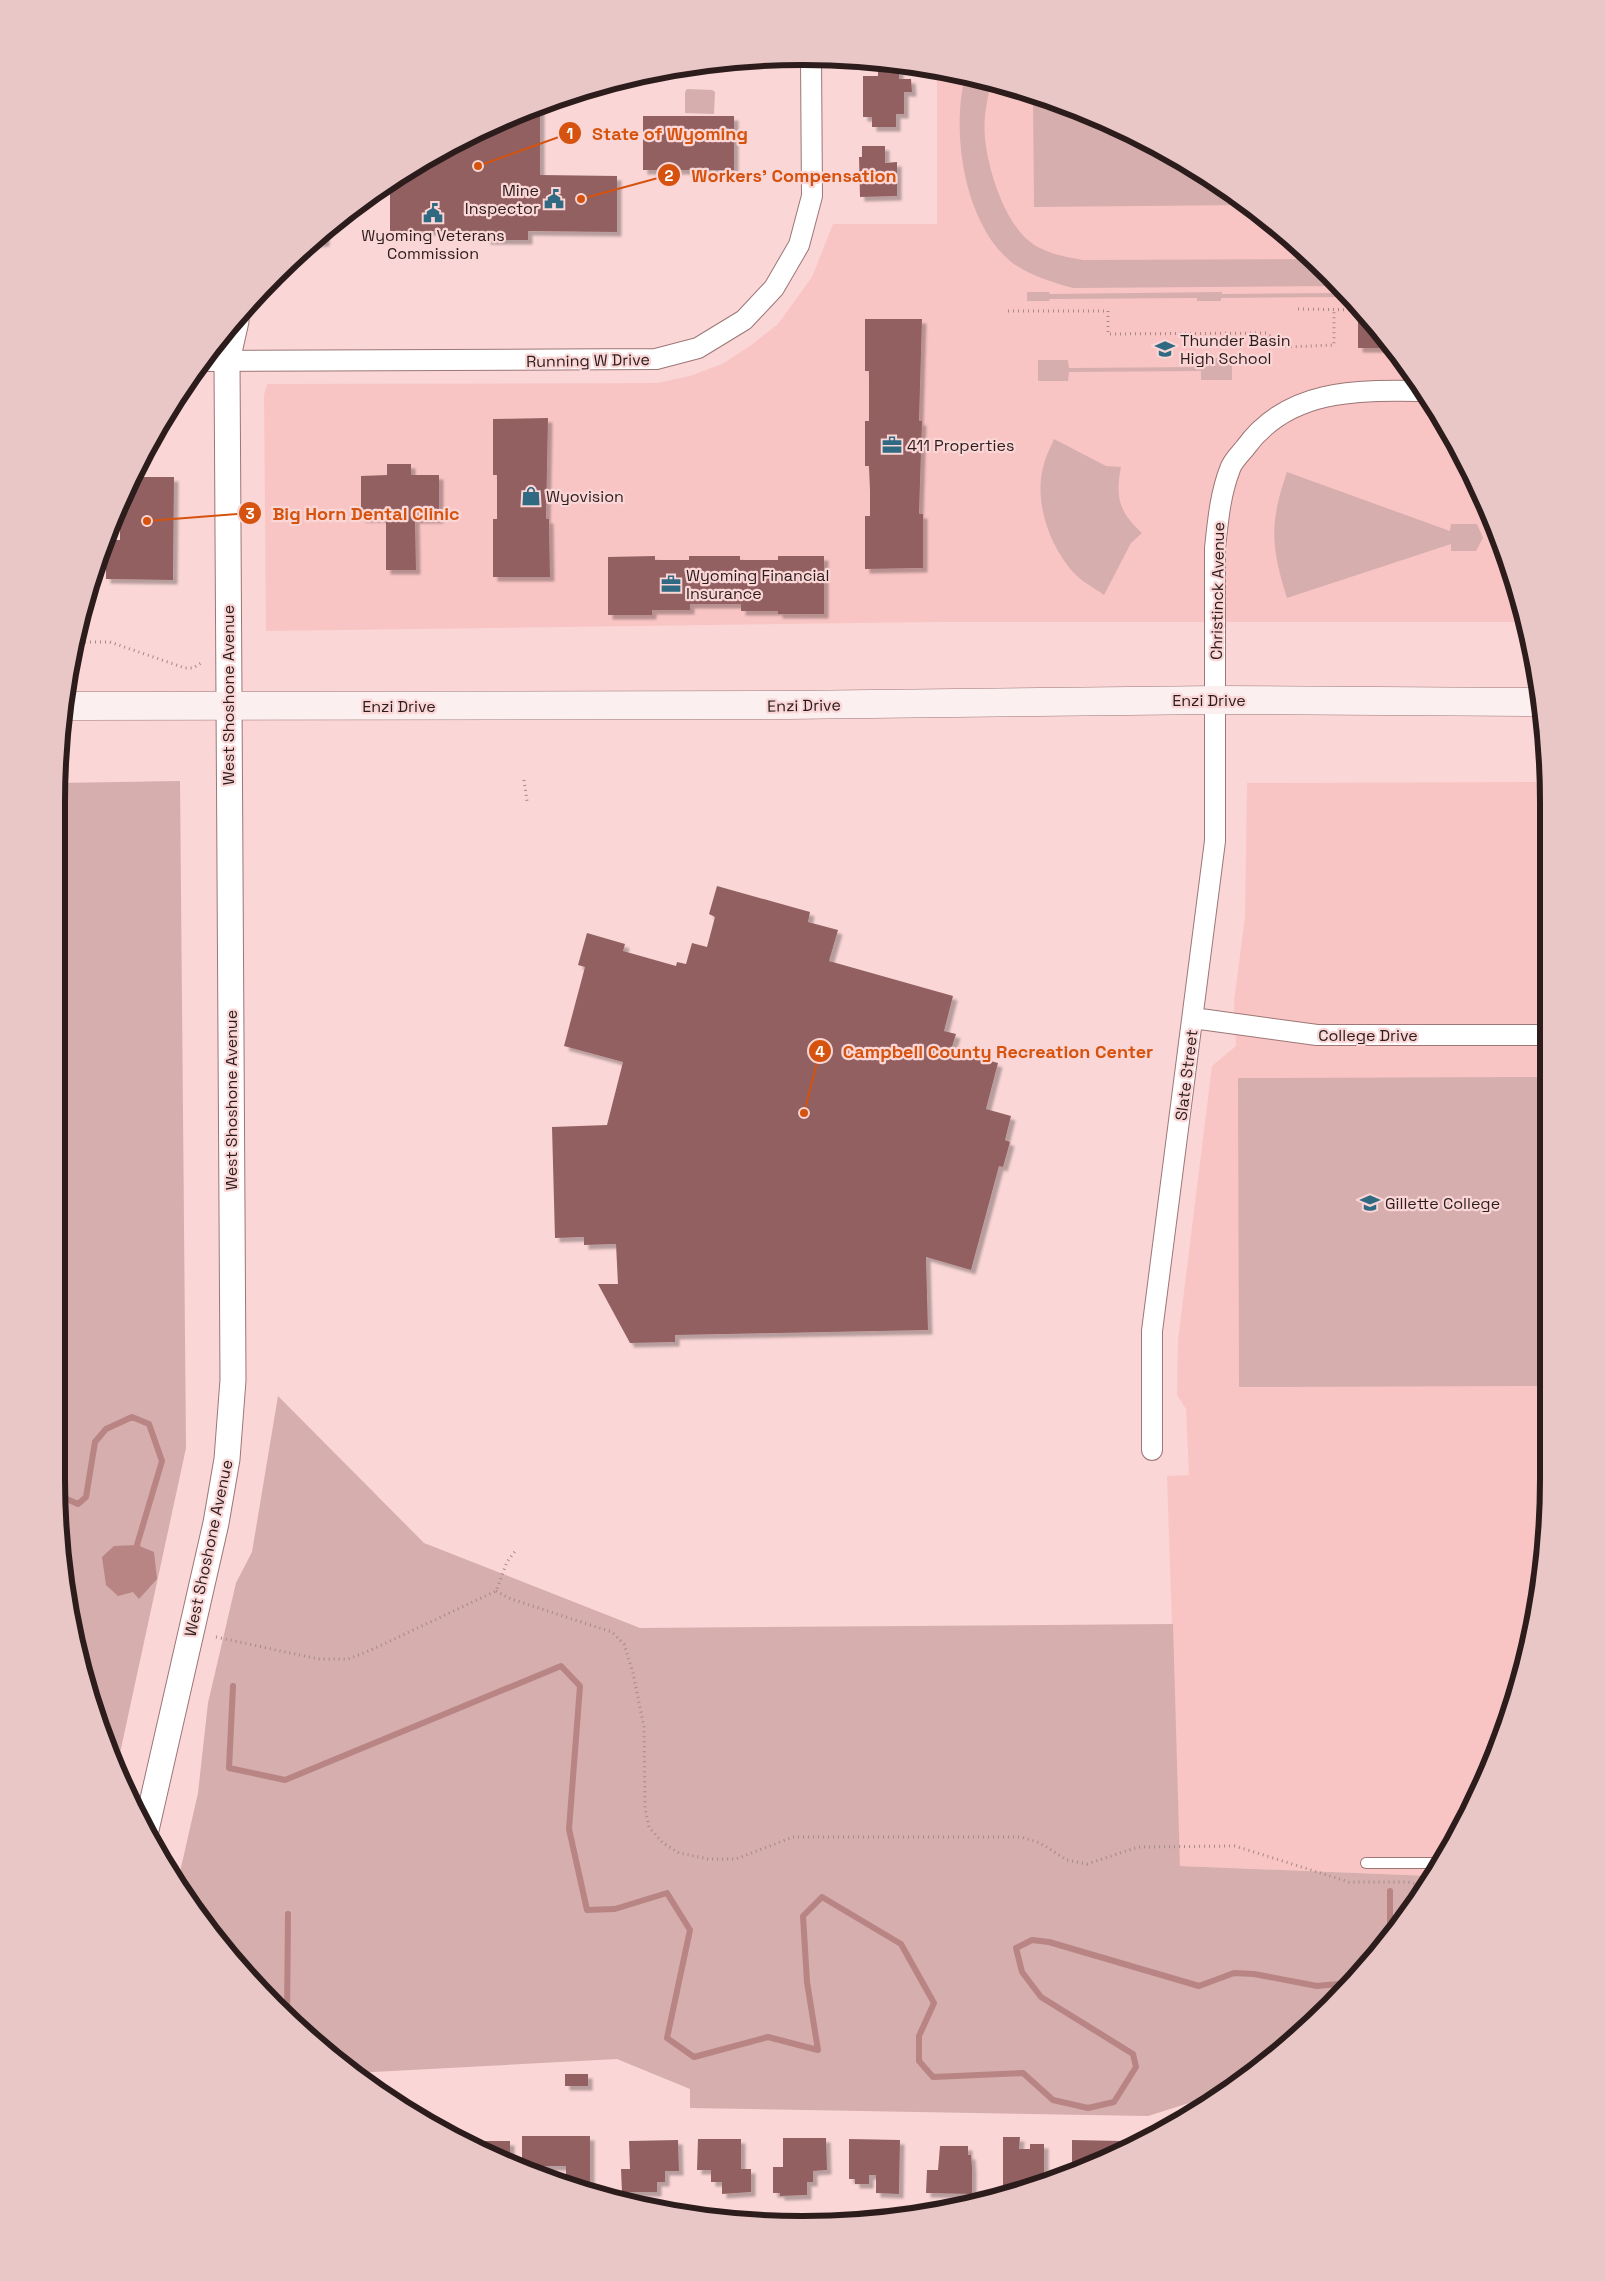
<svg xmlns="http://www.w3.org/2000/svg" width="1605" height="2281" font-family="'Space Grotesk',sans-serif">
	<defs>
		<filter id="shadow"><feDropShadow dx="4.5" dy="4.5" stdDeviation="1" flood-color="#0004"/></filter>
	</defs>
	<rect width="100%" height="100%" fill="#fad6d6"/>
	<path fill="#f9c5c4" d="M937,72L995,82L1132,133L1257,210L1363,310L1423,388L1472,473L1509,563L1523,622H938L266,631L264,395L267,384L657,383L690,376L722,364L750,346L778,324L812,277L833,224H937Z
		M1543,782L1547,1527L1523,1671L1472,1808L1430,1876L1180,1866L1167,1476L1189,1475L1186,1409L1177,1395L1178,1340L1212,1066L1236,1046L1234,1002L1245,917L1247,783Z"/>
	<path fill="#d5aead" d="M965,77L992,81C987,99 983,119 985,138C988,170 1005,225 1033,244C1048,254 1066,257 1083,260L1309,259L1337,286L1073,288C1051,282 1028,275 1010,261C964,222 951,132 965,77Z
		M687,89L712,90L715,92L714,114L685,113V92Z
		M1033,96L1132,133L1249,205L1034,207Z
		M1027,292H1049L1050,294L1222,292V294L1345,293L1350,297L1221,298V301H1197V298L1050,299L1049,301H1027Z
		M1202,358H1232V380H1201V371L1069,372L1068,381H1038V360H1068L1069,368L1201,367Z
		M1054,439L1106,466L1121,467C1115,497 1119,512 1142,533L1131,543L1104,595C1094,588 1081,581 1073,572C1049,545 1033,500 1044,464C1046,455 1051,447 1054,439Z
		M1287,472L1450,531L1451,524H1477L1483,538L1476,551H1451V544L1287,598C1271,547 1269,524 1287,472Z
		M180,781L186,1448L117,1767L82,1672L63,1576L56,802L58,783Z
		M1545,1077L1546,1386L1239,1387L1238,1078Z
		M278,1396L424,1543L640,1628L1173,1624L1180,1866L1430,1876L1395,1933L1295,2039L1220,2097L1211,2096L1148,2116L690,2108V2089L617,2059L354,2073L311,2040L242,1971L177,1885L198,1793L208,1703L236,1583L252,1552Z"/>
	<path fill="#b88484" d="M137,1545L154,1552L157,1579L139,1599L133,1592L118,1596L106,1585L102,1557L114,1546Z"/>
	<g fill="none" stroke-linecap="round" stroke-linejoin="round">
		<path stroke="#b88484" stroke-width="6" d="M62,1497L78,1504L86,1497L95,1442L106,1429L132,1417L149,1424L162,1461L137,1545L139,1553
			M233,1686L229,1768L285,1780L561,1666L580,1686L569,1829L587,1910L615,1909L667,1893L690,1930L667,2038L694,2057L768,2037L818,2050L807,1982L803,1916L822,1897L901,1944L934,2003L919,2036V2061L933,2077L1023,2073L1053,2100L1088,2108L1114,2102L1136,2067L1133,2054L1041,1997L1022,1972L1016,1948L1032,1940L1049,1942L1199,1986L1234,1973L1254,1974L1317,1986L1348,1983
			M1390,1891V1938
			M287,2017L288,1914"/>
	</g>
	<path fill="#926161" filter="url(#shadow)" d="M878,69H899V79H911L912,92H904V114H896V127H872V117H863V76H878Z
		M540,106V175L617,176V232L528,231V240H486V231H390V184L429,156L449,148H467V139Z
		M643,116H734V170H643Z
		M862,146H885V163L897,162V196L860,197L859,157H862Z
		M325,231V242L309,243L310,242Z
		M1358,316H1368L1392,348H1358Z
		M865,319H922L919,421H922L919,514H923V568L865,569V516H870V491L869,466H865V421H869V371H865Z
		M548,418L546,519H549L550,577H493V519H497V475H493V419Z
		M387,464H411V475H439V519H415L416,570H386V518H361V476L387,475Z
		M134,477H174L173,580L106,579V565H98L106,540H120V503L131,481H134Z
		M655,556V560H689V556H740V560H778V556H824V614H778V611H741V604H690V610H652V615H608V557Z
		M717,886L810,912L808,922L838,930L829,961L953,996L944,1031L956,1034L951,1050L998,1063L986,1109L1011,1116L1005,1140L1010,1142L1003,1167L999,1166L971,1270L926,1257L928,1330L675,1335V1342L630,1343L598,1284H618L616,1244L584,1245V1237L555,1238L552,1127L607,1125L623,1062L564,1046L585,967L578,965L587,933L625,944L623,951L676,966L677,962L686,964L692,943L707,947L715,917L709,914Z
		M565,2074H588V2086H565Z
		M522,2136H590V2193L566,2185V2166H522Z
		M1003,2137H1020L1019,2149H1030V2144H1044V2181L1021,2190V2186H1016V2192L1003,2195Z
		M783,2138H826L827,2170L813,2171V2182H807V2195L780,2196V2193H773V2167H783Z
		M698,2139H741V2169H751V2192L722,2194V2182H711V2170H697Z
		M849,2139L900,2140L899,2194L876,2193V2175H869V2184H855V2179H849Z
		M678,2140L679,2171H665V2182H657V2192H622L621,2169H630L629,2141Z
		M1072,2140L1123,2141V2151L1072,2171Z
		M466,2141H510V2164L497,2157Z
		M940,2146H968V2155H971L972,2168V2194L926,2193L927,2170H938Z"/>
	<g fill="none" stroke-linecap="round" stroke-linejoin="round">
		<defs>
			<path id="service" d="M1366,1863H1438"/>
			<path id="minor" d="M202,361L656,359L698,348L744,320L774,288L799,245L812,196L811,59
				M1193,1018L1317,1035H1544
				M1152,1450V1331L1215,841V548C1218,521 1220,495 1230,469C1232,462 1240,454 1245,448C1288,388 1358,390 1425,391"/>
			<path id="tertiary" d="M146,1830L216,1523L227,1459L233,1380L227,361L236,321"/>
			<path id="secondary" d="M66,706L787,705L1216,700L1542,702"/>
		</defs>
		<use href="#service" stroke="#9d7676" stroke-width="12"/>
		<use href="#minor" stroke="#9d7676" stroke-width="22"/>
		<use href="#tertiary" stroke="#9d7676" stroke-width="27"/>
		<use href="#secondary" stroke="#9d7676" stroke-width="29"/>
		<path stroke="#a48989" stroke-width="3" stroke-dasharray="1 4" stroke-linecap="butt" d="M1298,309L1363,310
			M1008,311H1108V334L1266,333L1287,347L1334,345V310
			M75,642H110L185,668H193L201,663
			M524,780L527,801
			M496,1591L511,1599L612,1632L624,1644L633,1673L644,1727L645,1808L649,1827L663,1843L679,1853L708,1859H736L793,1837H1021L1040,1843L1067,1860L1087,1864L1138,1847L1235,1846L1349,1882H1408L1423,1886
			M216,1637L318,1659H348L371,1650L496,1591L507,1562L516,1550"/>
		<use href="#service" stroke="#fff" stroke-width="10"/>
		<use href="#minor" stroke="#fff" stroke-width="20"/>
		<use href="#tertiary" stroke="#fff" stroke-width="25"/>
		<use href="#secondary" stroke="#fcefef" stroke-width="28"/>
	</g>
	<defs>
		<symbol id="civic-bare" viewBox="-9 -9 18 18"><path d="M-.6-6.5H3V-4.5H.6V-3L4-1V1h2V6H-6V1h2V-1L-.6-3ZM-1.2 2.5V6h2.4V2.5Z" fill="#2f6982" stroke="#fad6d6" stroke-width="2.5" paint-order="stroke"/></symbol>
		<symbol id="school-bare" viewBox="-9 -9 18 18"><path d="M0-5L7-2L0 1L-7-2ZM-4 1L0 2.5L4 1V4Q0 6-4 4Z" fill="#2f6982" stroke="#fad6d6" stroke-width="2.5" paint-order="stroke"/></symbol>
		<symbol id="office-bare" viewBox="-9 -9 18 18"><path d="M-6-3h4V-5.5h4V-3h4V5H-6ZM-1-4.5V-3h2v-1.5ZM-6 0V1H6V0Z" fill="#2f6982" stroke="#fad6d6" stroke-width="2.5" paint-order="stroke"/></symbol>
		<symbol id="shop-bare" viewBox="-9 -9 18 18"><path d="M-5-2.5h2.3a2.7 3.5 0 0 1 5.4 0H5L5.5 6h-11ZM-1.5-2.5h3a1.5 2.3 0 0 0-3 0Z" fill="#2f6982" stroke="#fad6d6" stroke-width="2.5" paint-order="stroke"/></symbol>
		<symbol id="university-bare" viewBox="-9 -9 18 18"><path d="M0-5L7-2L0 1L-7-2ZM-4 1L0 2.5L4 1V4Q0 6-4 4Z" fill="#2f6982" stroke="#fad6d6" stroke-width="2.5" paint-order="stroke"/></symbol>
	</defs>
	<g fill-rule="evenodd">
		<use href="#civic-bare" x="540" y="185" width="28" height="28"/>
		<use href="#civic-bare" x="419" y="199" width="28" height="28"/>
		<use href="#school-bare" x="1151" y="335" width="28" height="28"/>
		<use href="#office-bare" x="878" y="431" width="28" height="28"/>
		<use href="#shop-bare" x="517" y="482" width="28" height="28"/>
		<use href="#office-bare" x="657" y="570" width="28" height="28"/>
		<use href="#university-bare" x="1356" y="1189" width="28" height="28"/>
	</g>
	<g text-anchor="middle" stroke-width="4.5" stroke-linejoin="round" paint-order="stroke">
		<g font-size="16" fill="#2c1c1c" stroke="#fad6d6" text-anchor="start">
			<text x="539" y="196" text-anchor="end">Mine<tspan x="539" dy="18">Inspector</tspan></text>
			<text x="433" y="241" text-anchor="middle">Wyoming Veterans<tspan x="433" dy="18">Commission</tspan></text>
			<text x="1180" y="346">Thunder Basin<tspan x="1180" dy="18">High School</tspan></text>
			<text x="907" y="451">411 Properties</text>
			<text x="546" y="502">Wyovision</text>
			<text x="686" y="581">Wyoming Financial<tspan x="686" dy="18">Insurance</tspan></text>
			<text x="1385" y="1209">Gillette College</text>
		</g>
		<g font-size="16" fill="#2c1c1c" stroke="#fad6d6">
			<text transform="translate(588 360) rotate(-1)" y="6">Running W Drive</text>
			<text transform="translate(1217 591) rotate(-89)" y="6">Christinck Avenue</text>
			<text transform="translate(228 695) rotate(-90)" y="6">West Shoshone Avenue</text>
			<text x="1209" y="706">Enzi Drive</text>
			<text transform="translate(804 705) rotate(-1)" y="6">Enzi Drive</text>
			<text x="399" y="712">Enzi Drive</text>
			<text x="1368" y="1041">College Drive</text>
			<text transform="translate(1186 1075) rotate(-83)" y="6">Slate Street</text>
			<text transform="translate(231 1100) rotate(-90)" y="6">West Shoshone Avenue</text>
			<text transform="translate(208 1548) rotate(-78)" y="6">West Shoshone Avenue</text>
		</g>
	</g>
	<path d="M0 0H1605V2281H0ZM802 65H803A737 737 0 0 1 1540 802V1479A737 737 0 0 1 803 2216H802A737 737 0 0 1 65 1479V802A737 737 0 0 1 802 65Z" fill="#eac7c7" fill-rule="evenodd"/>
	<path fill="none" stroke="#2c1c1c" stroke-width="6" d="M802 65H803A737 737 0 0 1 1540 802V1479A737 737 0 0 1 803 2216H802A737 737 0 0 1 65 1479V802A737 737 0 0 1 802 65Z"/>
	<path fill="none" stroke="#d5530e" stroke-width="2" d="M478 166L570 133M581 199L669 175M147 521L250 513M804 1113L820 1051"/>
	<g fill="#d5530e" stroke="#fad6d6" stroke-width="2">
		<circle cx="478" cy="166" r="5"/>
		<circle cx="581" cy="199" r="5"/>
		<circle cx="147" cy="521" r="5"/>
		<circle cx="804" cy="1113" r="5"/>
		<circle cx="570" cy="133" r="12"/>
		<circle cx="669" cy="175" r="12"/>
		<circle cx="250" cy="513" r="12"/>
		<circle cx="820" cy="1051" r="12"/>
	</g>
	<g font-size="15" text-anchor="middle" font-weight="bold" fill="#fff">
		<text x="570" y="139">1</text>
		<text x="669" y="181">2</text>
		<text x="250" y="519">3</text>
		<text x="820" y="1057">4</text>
	</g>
	<g font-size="18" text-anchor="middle" font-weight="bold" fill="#d5530e" stroke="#fad6d6" stroke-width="4.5" stroke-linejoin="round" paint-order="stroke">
		<text x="670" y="140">State of Wyoming</text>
		<text x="794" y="182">Workers' Compensation</text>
		<text x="366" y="520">Big Horn Dental Clinic</text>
		<text x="998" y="1058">Campbell County Recreation Center</text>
	</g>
</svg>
